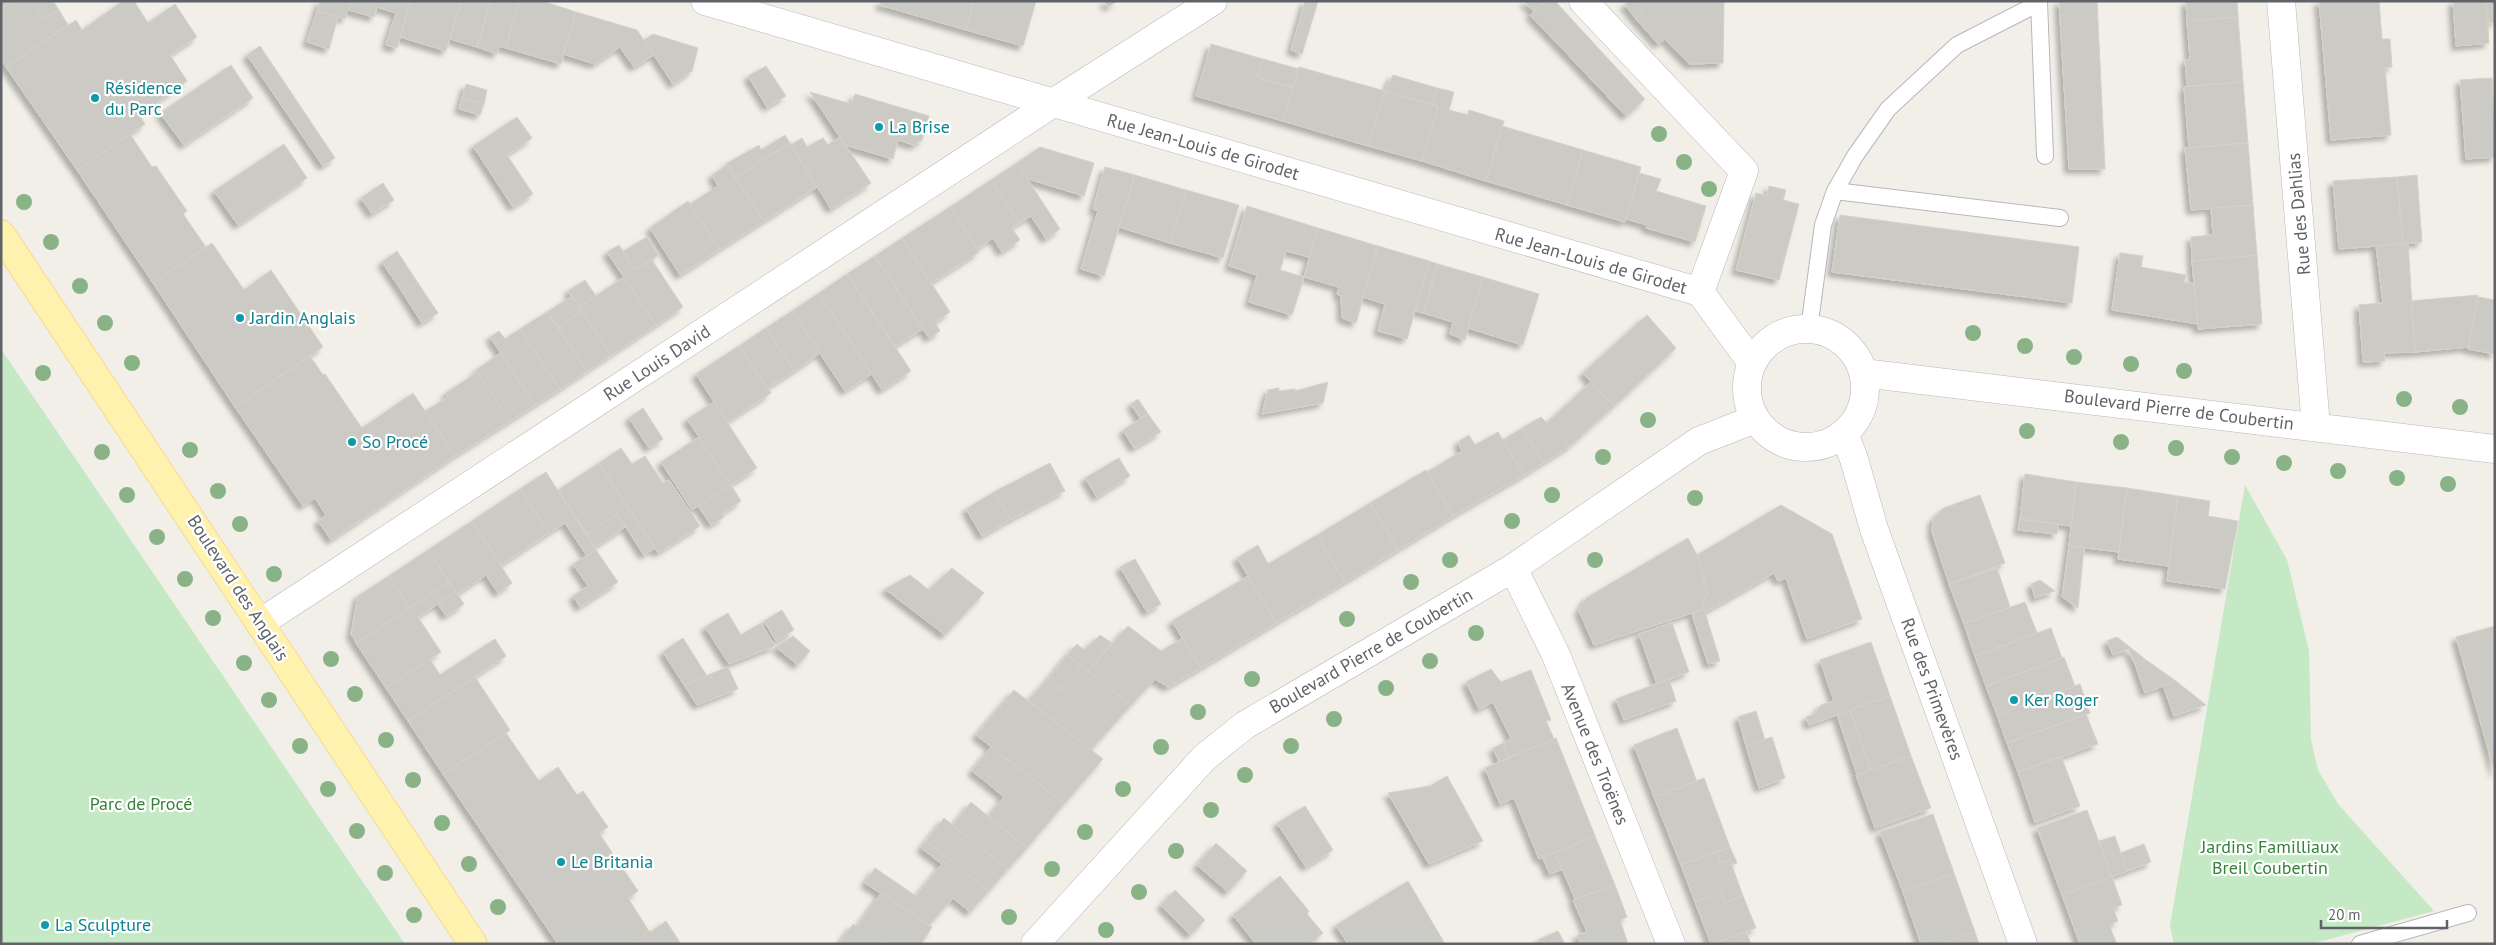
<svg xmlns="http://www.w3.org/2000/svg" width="2496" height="945" font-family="'PT Sans',sans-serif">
	<defs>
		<filter id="shadow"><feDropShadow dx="-4.5" dy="4.5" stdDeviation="2.5" flood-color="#0004"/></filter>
	</defs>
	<rect width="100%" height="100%" fill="#f1efe8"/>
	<path fill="#c5e8c5" d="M1,349L405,944H1Z
		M2245,485L2287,560L2309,651L2311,740L2318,770L2338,804L2434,911L2311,944H2174L2170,926Z"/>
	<path fill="#cccac5" stroke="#d6d1c6" filter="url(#shadow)" d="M1,1H12L1,9Z
		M12,1H32L44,19L59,10L68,25L6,67L1,60V9Z
		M32,1H53L59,10L44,19Z
		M123,1H134L148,23L175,4L197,37L170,55L187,81L139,115L145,124L77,170L6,67L76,20L82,30Z
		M320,1H351L345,19L317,11Z
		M351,1H411L397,48L386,45L396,13L377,7L374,17L348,10Z
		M411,1H461L446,51L400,37Z
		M461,1H491L477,47L450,39Z
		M491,1H519L506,48L499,46L497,54L477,47Z
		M519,1H542L576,12L561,64L506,48Z
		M881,1H974L966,30L880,5Z
		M974,1H1036L1023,46L966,30Z
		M1104,1H1117L1108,7Z
		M1305,1H1318L1302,54L1291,50Z
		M1524,1H1545L1533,11Z
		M1545,1H1555L1645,99L1626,116L1530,15Z
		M1629,1H1634L1643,12L1636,19L1625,5Z
		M1634,1H1724L1723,63L1689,64L1665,39L1658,44L1636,19L1643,12Z
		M2059,1H2097L2105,169H2069Z
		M2186,1H2237L2238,17L2187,21Z
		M2319,1H2379L2382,39H2390L2392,67L2385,68L2391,135L2331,140Z
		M2453,1H2486L2489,43L2456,46Z
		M2486,1H2495V22L2487,23Z
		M317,11L338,17L329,49L307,42Z
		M576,12L637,30L654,55L634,67L620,47L595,64L563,54Z
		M2238,17L2243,82L2187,86L2185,60L2190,59L2187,21Z
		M653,34L698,48L692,71L673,84L644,40Z
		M1211,44L1263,59L1257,77L1293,88L1283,121L1196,96Z
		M260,46L335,158L323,166L247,55Z
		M1263,59L1299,69L1293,88L1257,77Z
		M231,65L253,98L184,145L160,113Z
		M766,66L786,96L767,107L748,76Z
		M1299,67L1385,91L1368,146L1283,121Z
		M1393,75L1437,88L1432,105L1385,91Z
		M2492,78L2495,157L2466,159L2460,80Z
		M2243,82L2248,143L2189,148L2184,87Z
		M466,84L487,90L484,104L462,98Z
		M1437,88L1454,92L1449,110L1468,115L1469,110L1504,121L1486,181L1422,161L1438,106L1432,105Z
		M1385,91L1438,106L1422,161L1368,146Z
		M810,92L851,104L855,94L929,116L922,140L914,145L898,140L893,159L845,145Z
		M462,98L484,104L480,115L459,109Z
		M517,117L532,138L507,155L533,194L513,207L473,146Z
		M1502,126L1583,150L1567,205L1486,181Z
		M130,134L152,167L156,166L187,211L183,214L206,247L153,283L77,170Z
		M785,135L790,143L735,178L726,164L759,145L761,150Z
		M840,137L871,183L831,209L791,145L802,138L807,147L823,138L828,145Z
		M790,143L817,187L764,221L735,178Z
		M2248,143L2253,205L2191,210L2185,148Z
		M284,144L307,178L238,225L214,191Z
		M1040,147L1094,163L1084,196L1028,179L1017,163Z
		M1583,150L1641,167L1625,222L1567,205Z
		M1017,163L1060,229L1046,239L1031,216L1019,223L991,180Z
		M727,165L764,221L720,249L690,204L718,186L712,175Z
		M1105,167L1135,175L1104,276L1081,269L1098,211L1093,209Z
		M1639,173L1661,179L1656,191L1706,206L1695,242L1646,228L1647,225L1626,219Z
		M1135,175L1186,190L1170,243L1119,227Z
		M2417,175L2422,242L2403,244L2397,177Z
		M2397,177L2403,244L2339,249L2333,181Z
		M991,180L1019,223L1012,228L1020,240L1002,252L993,238L977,249L950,207Z
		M383,183L394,200L372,214L361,198Z
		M1769,186L1786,190L1783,200L1799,204L1779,280L1736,270L1756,193L1767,196Z
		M1186,190L1239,205L1223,258L1170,243Z
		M688,201L720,249L680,275L650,228Z
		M2253,205L2257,255L2192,261L2191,237L2213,235L2211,208Z
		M1247,206L1318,228L1309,257L1286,251L1280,270L1304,277L1292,315L1249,302L1257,275L1229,266Z
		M950,207L979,252L931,283L902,238Z
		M1840,215L2079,247L2072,303L1832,272Z
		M1318,228L1378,246L1356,323L1342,318L1341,296L1337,294L1339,287L1304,277Z
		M647,237L659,255L635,270L622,252Z
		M902,238L950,312L935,322L940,331L929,338L875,256Z
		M212,243L244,290L271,270L323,347L235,407L153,283Z
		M2408,243L2415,352L2384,353L2385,361L2363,362L2359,305L2383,303L2376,246Z
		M619,245L635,270L652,260L683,307L656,325L607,252Z
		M1378,246L1429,261L1407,339L1378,331L1385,304L1363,297Z
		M397,251L418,283L403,293L382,262Z
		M2120,253L2143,256L2141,267L2186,275L2184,282L2194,284L2198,324L2112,310Z
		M2257,255L2262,324L2198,329L2192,261Z
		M875,256L923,329L895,346L847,274Z
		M1429,261L1438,264L1423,313L1415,311Z
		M1438,264L1483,277L1465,340L1450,334L1453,322L1423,313Z
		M847,274L911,371L882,390L819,293Z
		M624,277L656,325L611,355L579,307Z
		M1483,277L1539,294L1523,345L1468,328Z
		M585,280L596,296L579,307L568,291Z
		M418,283L438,313L422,323L403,293Z
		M819,293L872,374L845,391L792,311Z
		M2478,295L2469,347L2415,352L2411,301Z
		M572,296L582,311L558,327L547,312Z
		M2478,297L2495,300V354L2468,349Z
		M582,311L611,355L587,371L558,327Z
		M792,311L820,353L794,371L766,328Z
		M547,312L587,371L560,389L520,329Z
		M1647,315L1676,348L1614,406L1583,373Z
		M766,328L794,371L767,388L739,346Z
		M520,329L560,389L535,405L490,337L499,331L505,339Z
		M739,346L771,393L727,422L696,374Z
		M501,353L535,405L510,421L476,370Z
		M310,356L323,375L325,374L362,428L413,393L455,456L331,540L318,521L326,515L315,498L303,506L235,407Z
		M476,370L510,421L455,456L425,411L448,397L446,393L476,373Z
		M1328,382L1323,403L1262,414L1268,390L1279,388V391L1295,389V391Z
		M1591,382L1614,406L1570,446L1547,423Z
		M1138,399L1148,414L1140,418L1131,404Z
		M714,402L757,468L731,485L687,419Z
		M643,408L663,439L649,448L629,418Z
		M1148,414L1161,432L1134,448L1123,430Z
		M1541,417L1570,446L1543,463L1522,428Z
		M1522,428L1543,463L1524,475L1503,440Z
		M1498,432L1524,475L1453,516L1427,472L1462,451L1458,442L1469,435L1475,445Z
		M699,437L731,485L692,510L661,462Z
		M621,448L632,464L645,456L663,483L669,480L700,526L658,553L599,463Z
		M1119,458L1130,476L1097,497L1085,478Z
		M599,463L655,548L644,555L617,514L587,534L558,490Z
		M1050,463L1065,491L1011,519L994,492Z
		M1426,470L1453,516L1398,550L1370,503Z
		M546,472L596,550L587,556L565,523L549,533L520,489Z
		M2025,474L2076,482L2071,526L2020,519Z
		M2076,482L2127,488L2119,552L2069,546Z
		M731,485L741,501L722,514L724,517L711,525L698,506Z
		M2127,488L2178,496L2169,566L2118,559Z
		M520,489L549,533L501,565L472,521Z
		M994,492L1011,519L982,536L966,509Z
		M1980,495L2005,563L1949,584L1932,532L1933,519L1944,508Z
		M2178,496L2210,501L2208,516L2238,521L2225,589L2167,581Z
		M1370,503L1398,550L1345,582L1317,535Z
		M1781,505L1832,534L1862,619L1807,639L1786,578L1778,581L1774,573L1705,612L1702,602L1708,594L1697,555Z
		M617,514L625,527L595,547L587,534Z
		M2020,519L2058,524L2057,534L2018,530Z
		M472,521L512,583L498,593L486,575L457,594L428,550Z
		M1317,535L1345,582L1276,623L1237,558L1258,545L1268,564Z
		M1688,538L1697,555L1708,594L1702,602L1704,609L1594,645L1579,611L1586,598Z
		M2069,546L2084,547L2078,608L2062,597Z
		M428,550L449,582L410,608L389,576Z
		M596,550L618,582L580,607L573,596L588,586L573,564Z
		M1135,559L1161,604L1147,612L1120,567Z
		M952,568L984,593L945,635L885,589L910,575L929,590Z
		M1997,568L2010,607L1964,624L1949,584Z
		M389,576L410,608L356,643L351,634L358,596Z
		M1248,576L1276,623L1201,668L1172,621Z
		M2040,580L2055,591L2035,598L2031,584Z
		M449,582L456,592L418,617L441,652L386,688L356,643Z
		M456,592L464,604L446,616L438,604Z
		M2025,602L2037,633L1975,656L1964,624Z
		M1704,609L1720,661L1708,664L1692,614Z
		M782,610L794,630L776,641L764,621Z
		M728,613L741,635L761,623L775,646L729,664L705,627Z
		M1672,623L1689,672L1657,684L1639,634Z
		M1128,626L1161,651L1183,638L1201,668L1168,687L1155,679L1131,705L1088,671Z
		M2495,626V773L2456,637Z
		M2051,628L2062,658L1986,686L1975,656Z
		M1100,635L1112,643L1088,671L1067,655L1077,644L1084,650Z
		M793,636L810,651L798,665L776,647Z
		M2117,637L2131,648L2113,655L2107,641Z
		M683,638L707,676L684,685L663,652Z
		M495,639L506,656L408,721L386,688L430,659L440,675Z
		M1871,642L1890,696L1809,725L1806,717L1815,714L1821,705L1834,701L1820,660Z
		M2131,648L2146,660L2135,664L2128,649Z
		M1067,655L1082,666L1061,690L1048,679Z
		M2064,657L2075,686L1997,715L1986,686Z
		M2146,660L2176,681L2145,693L2135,664Z
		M1082,666L1131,705L1091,750L1028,700L1048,679L1061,690Z
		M728,667L738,689L730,692L708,675Z
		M1491,669L1501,682L1531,670L1551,720L1546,721L1554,739L1508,758L1504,743L1511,738L1493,702L1479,709L1466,682Z
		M708,675L730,692L697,705L684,685Z
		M475,677L510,730L443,774L408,721Z
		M1669,679L1676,701L1624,720L1616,699Z
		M2176,681L2206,705L2174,716L2163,685Z
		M2080,684L2090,713L2007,743L1997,715Z
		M1014,690L1103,759L1064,804L976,735Z
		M1890,696L1911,756L1871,770L1850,710Z
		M1850,710L1871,770L1857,775L1837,715Z
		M1756,711L1765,740L1746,746L1738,717Z
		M2086,714L2098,744L2018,772L2007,743Z
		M1677,728L1697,782L1654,797L1634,745Z
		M506,733L539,781L558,767L577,795L583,791L608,827L599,833L638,891L628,898L649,931L631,944H558L443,774Z
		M1772,737L1785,778L1759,788L1746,746Z
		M1556,738L1595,836L1539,859L1514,798L1500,804L1485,768Z
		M1504,743L1508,758L1499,762L1493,748Z
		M991,747L1006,758L986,782L972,771Z
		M1911,756L1931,808L1875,828L1856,775Z
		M2061,756L2080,806L2035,822L2018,772Z
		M1006,758L1064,804L1027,848L988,817L1004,797L986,782Z
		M1447,776L1483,841L1429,864L1388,793L1430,786Z
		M1704,778L1730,847L1681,865L1654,797Z
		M971,802L1027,848L1008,869L953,825Z
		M1305,806L1333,850L1306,867L1277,823Z
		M2087,810L2112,877L2062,895L2037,828Z
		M1933,814L1954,873L1903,892L1880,832Z
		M944,818L1008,869L989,891L926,841Z
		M1595,836L1615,885L1575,899L1555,852Z
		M2115,836L2127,871L2112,877L2099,841Z
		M926,841L989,891L970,912L953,898L929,925L865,883L875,868L916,896L942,864L921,848Z
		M1216,843L1247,871L1228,892L1197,865Z
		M2144,844L2151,862L2127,871L2121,853Z
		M1730,847L1737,863L1731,865L1730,860L1721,863L1717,852Z
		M1555,852L1563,869L1550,874L1542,857Z
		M1717,852L1721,863L1730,860L1743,896L1725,903L1721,891L1695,902L1681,865Z
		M1954,873L1975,932L1941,944H1921L1903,892Z
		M1280,876L1309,911L1307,914L1323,933L1310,944H1256L1233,915Z
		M2112,877L2122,905L2113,908L2118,921L2109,925L2117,944H2080L2062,895Z
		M1408,881L1445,944H1348L1336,925Z
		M1615,885L1627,917L1620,920L1628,944H1581L1577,935L1587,932L1573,900Z
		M1175,890L1205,920L1190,935L1161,905Z
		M1721,891L1725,903L1743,896L1756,928L1711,944L1695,902Z
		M881,893L932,927L921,944H884L881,942L880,944H839L853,924L857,927Z
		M666,921L681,944H631L649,931L651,932Z
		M1558,931L1565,944H1541L1538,940Z
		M1746,931L1751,944H1713Z
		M1975,932L1979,944H1941Z"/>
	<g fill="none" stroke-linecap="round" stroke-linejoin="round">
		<defs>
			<path id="service" d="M2039,1L2045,156
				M1835,191L2060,218
				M1809,329L1823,225L1835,191L1855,156L1888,109L1957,45L2039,3
				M2360,944L2468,913"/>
			<path id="minor" d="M705,1L1700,292L1752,363
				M1583,1L1744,171L1700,292
				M2281,1L2316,427
				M1844,433L1854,459L1874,529L2023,944
				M1513,568L1556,655L1671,944
				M260,623L1053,103L1213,1"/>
			<path id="tertiary" d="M1747 388a59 59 0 1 1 118 0a59 59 0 1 1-118 0Z
				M1863,373L2495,449
				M1035,944L1204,758L1245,725L1513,568L1699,441L1755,419"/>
			<path id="primary" d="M1,234L473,944"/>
		</defs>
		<use href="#service" stroke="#b5b8bc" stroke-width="18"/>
		<use href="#minor" stroke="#b5b8bc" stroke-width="29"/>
		<use href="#tertiary" stroke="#b5b8bc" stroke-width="29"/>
		<use href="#primary" stroke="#f2c960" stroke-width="29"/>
		<use href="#service" stroke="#fff" stroke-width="16"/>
		<use href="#minor" stroke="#fff" stroke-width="28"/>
		<use href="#tertiary" stroke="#fff" stroke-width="28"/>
		<use href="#primary" stroke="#fff2af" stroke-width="28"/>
	</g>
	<g fill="#89b387">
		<circle cx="1659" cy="134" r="8"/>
		<circle cx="1684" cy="162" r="8"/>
		<circle cx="1709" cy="189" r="8"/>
		<circle cx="24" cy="202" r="8"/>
		<circle cx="51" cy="242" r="8"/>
		<circle cx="80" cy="286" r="8"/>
		<circle cx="105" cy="323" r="8"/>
		<circle cx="1973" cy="333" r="8"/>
		<circle cx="2025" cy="346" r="8"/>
		<circle cx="2074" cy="357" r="8"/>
		<circle cx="132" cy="363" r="8"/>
		<circle cx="2131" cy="364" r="8"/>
		<circle cx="2184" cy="371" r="8"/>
		<circle cx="43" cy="373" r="8"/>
		<circle cx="2404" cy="399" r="8"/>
		<circle cx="2460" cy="407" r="8"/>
		<circle cx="1648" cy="420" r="8"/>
		<circle cx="2027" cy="431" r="8"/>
		<circle cx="2121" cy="442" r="8"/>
		<circle cx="2176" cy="448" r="8"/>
		<circle cx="190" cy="450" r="8"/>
		<circle cx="102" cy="452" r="8"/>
		<circle cx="1603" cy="457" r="8"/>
		<circle cx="2232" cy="457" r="8"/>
		<circle cx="2284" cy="463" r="8"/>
		<circle cx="2338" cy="471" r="8"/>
		<circle cx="2397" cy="478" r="8"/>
		<circle cx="2448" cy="484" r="8"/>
		<circle cx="218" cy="491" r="8"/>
		<circle cx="127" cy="495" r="8"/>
		<circle cx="1552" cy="495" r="8"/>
		<circle cx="1695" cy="498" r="8"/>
		<circle cx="1512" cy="521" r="8"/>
		<circle cx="240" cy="524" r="8"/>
		<circle cx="157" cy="537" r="8"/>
		<circle cx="1450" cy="560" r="8"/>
		<circle cx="1595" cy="560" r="8"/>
		<circle cx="274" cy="574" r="8"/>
		<circle cx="185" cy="579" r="8"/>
		<circle cx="1411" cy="582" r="8"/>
		<circle cx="213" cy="618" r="8"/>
		<circle cx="1347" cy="619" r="8"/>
		<circle cx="1476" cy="633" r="8"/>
		<circle cx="331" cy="659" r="8"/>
		<circle cx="1430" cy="661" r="8"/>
		<circle cx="244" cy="663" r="8"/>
		<circle cx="1252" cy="679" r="8"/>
		<circle cx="1386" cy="688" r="8"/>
		<circle cx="355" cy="694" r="8"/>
		<circle cx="269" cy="700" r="8"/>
		<circle cx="1198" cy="712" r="8"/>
		<circle cx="1334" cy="719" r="8"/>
		<circle cx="386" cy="740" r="8"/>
		<circle cx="300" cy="746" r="8"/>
		<circle cx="1291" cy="746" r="8"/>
		<circle cx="1161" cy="747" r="8"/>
		<circle cx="1245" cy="775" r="8"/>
		<circle cx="413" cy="780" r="8"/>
		<circle cx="328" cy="789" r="8"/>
		<circle cx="1123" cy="789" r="8"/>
		<circle cx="1211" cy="810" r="8"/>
		<circle cx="442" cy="823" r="8"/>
		<circle cx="357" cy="831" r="8"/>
		<circle cx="1085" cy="832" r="8"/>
		<circle cx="1176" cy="851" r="8"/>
		<circle cx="469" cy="864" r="8"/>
		<circle cx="1052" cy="869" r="8"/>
		<circle cx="385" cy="873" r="8"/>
		<circle cx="1139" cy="892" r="8"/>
		<circle cx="498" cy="907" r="8"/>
		<circle cx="414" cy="915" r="8"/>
		<circle cx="1009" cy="917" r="8"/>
		<circle cx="1106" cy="930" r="8"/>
	</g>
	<g fill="#0f9aa8" stroke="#fff" stroke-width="2">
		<circle cx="95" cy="98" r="5"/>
		<circle cx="879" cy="127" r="5"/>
		<circle cx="240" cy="318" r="5"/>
		<circle cx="352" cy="442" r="5"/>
		<circle cx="2014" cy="700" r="5"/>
		<circle cx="561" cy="862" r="5"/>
		<circle cx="45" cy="925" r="5"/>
	</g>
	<g text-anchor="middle" stroke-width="4.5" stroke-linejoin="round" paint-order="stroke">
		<g font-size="18" fill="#0d838f" stroke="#fff" text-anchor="start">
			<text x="105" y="94">Résidence<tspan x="105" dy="21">du Parc</tspan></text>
			<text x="889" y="133">La Brise</text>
			<text x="250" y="324">Jardin Anglais</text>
			<text x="362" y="448">So Procé</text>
			<text x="2024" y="706">Ker Roger</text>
			<text x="571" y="868">Le Britania</text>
			<text x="55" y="931">La Sculpture</text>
		</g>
		<g font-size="18" fill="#5f6368" stroke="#fff">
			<text transform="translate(1203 147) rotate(16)" y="6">Rue Jean-Louis de Girodet</text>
			<text transform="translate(2299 214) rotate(-95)" y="6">Rue des Dahlias</text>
			<text transform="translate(1591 261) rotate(16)" y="6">Rue Jean-Louis de Girodet</text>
			<text transform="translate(657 363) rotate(-33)" y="6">Rue Louis David</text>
			<text transform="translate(2179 410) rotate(7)" y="6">Boulevard Pierre de Coubertin</text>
			<text transform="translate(238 588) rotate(57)" y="6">Boulevard des Anglais</text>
			<text transform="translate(1371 651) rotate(-30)" y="6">Boulevard Pierre de Coubertin</text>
			<text transform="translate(1932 689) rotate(70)" y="6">Rue des Primevères</text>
			<text transform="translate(1595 754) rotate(68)" y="6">Avenue des Troënes</text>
		</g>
		<g font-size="18" fill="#348238" stroke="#fff">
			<text x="141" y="810">Parc de Procé</text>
			<text x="2270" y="853">Jardins Familliaux<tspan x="2270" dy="21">Breil Coubertin</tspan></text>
		</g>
	</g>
	<rect width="2496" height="945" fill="none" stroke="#5f6368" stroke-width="5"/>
	<path d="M2321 920v8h126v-8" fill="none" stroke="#5f6368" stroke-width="2.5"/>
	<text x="2328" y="920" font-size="15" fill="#5f6368" stroke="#ffffff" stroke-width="4" paint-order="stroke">20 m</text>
</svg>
